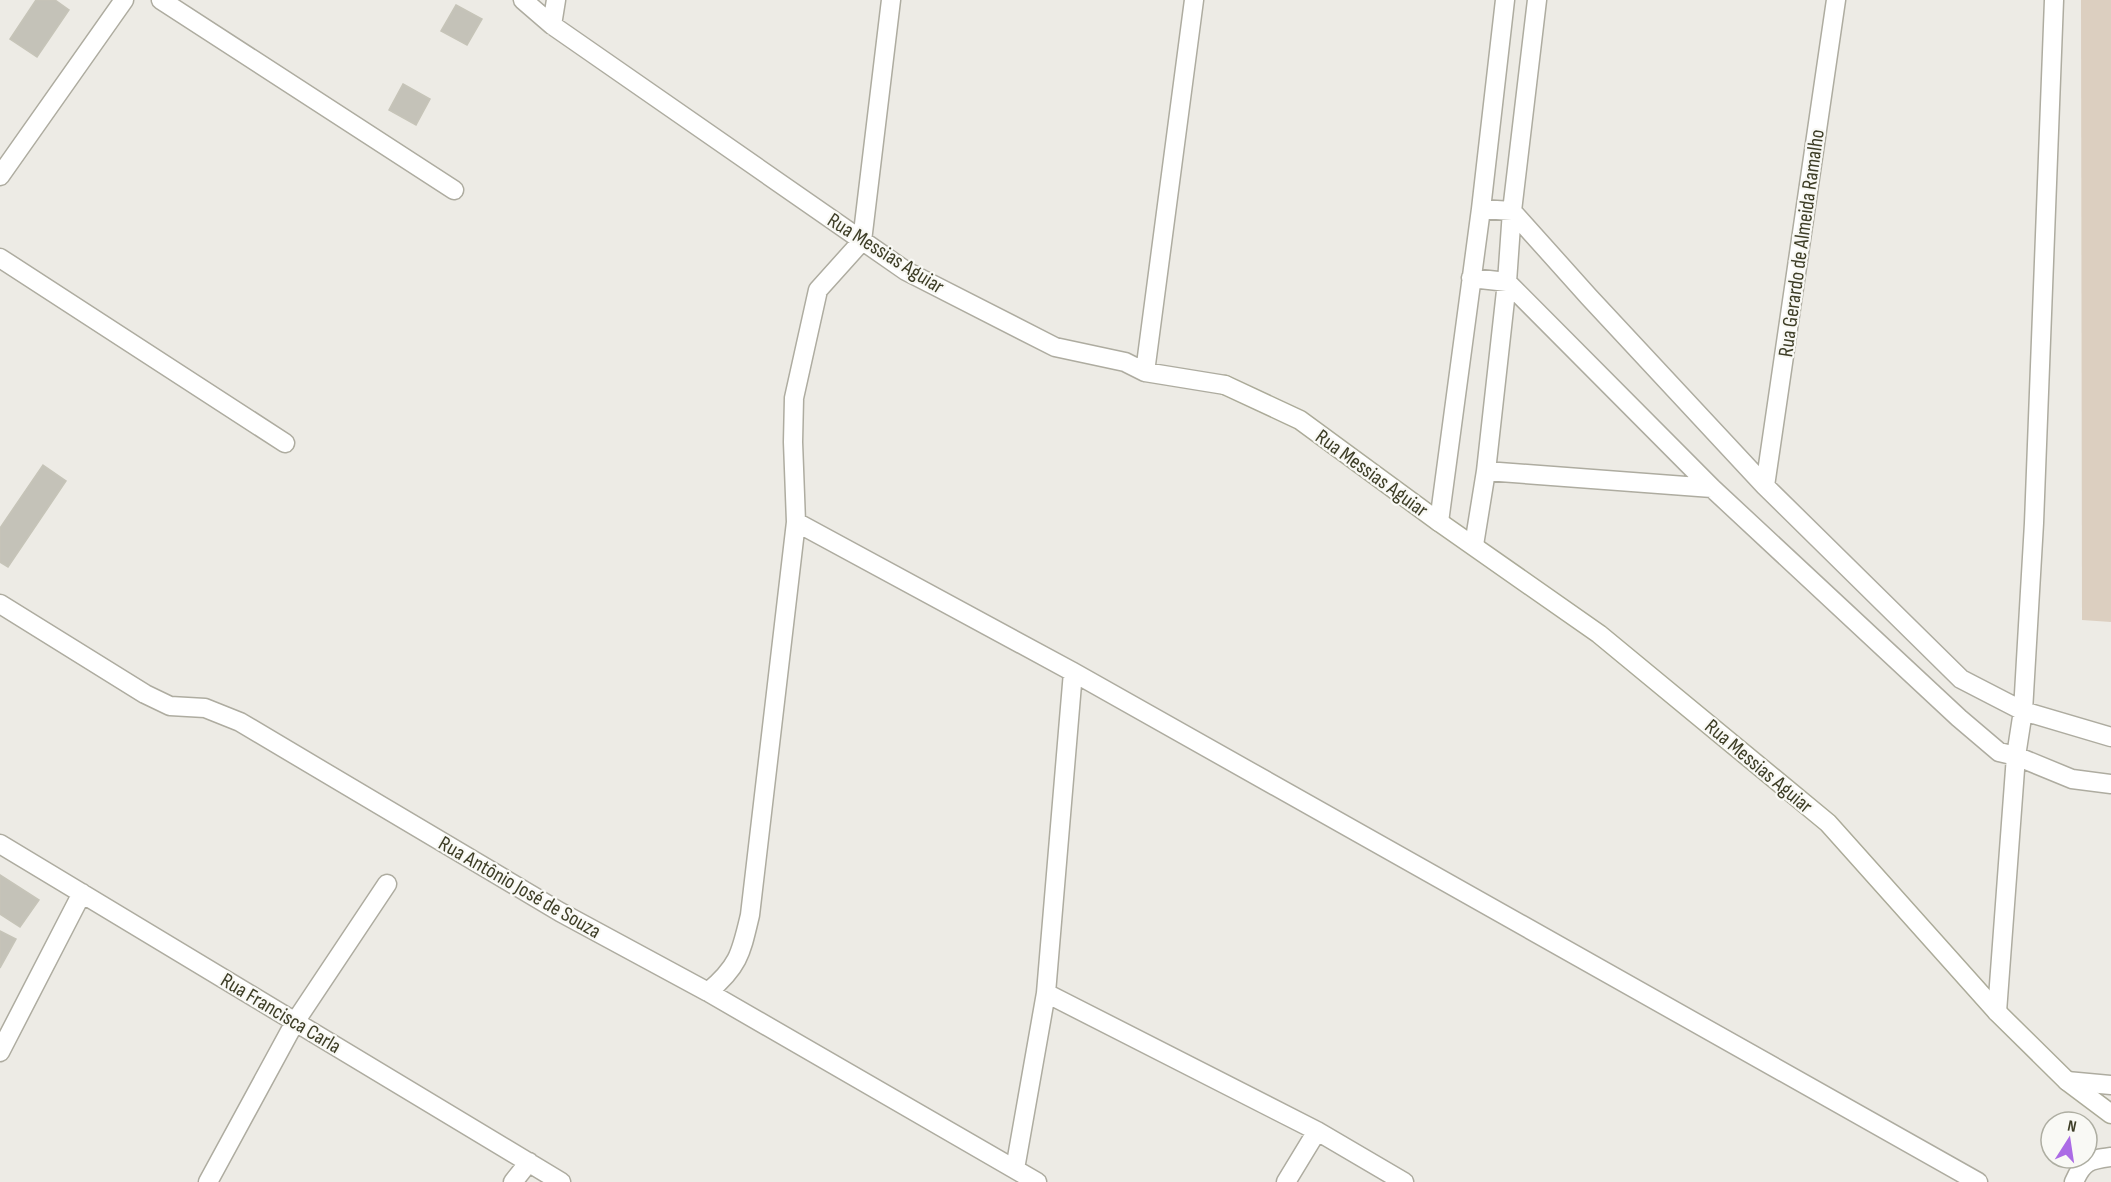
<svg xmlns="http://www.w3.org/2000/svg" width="2111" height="1182" font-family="'Sofia Sans Condensed',sans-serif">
	<rect width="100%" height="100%" fill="#edebe5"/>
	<path fill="#dccfc0" d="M2081,0H2111V622L2082,620Z"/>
	<path fill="#c4c2b8" stroke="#c6c4b8" stroke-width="1.5" d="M36,0H55L69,10L37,57L10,39Z
		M456,5L482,19L467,45L441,31Z
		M403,84L430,99L416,125L389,110Z
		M43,465L66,481L8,567L0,562V528Z
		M0,875L39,900L20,927L0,914Z
		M0,931L16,939L0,968Z"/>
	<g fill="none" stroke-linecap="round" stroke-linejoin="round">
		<defs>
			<path id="street" d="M161,0L454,190
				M523,0L552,25L906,271L1055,347L1125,362L1145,372L1225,385
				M552,25L556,0
				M0,176L124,0
				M1481,209L1512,211L1589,297L1765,486L1961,679L2023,711L2111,737
				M0,258L285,443
				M1471,278L1507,282L1712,488L1959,718L1999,752L2016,756L2072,779L2111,784
				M1145,372L1194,0
				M1486,471L1712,488
				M1765,486L1836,0
				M796,522L1073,672L1978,1182
				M1439,522L1481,209L1505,0
				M1474,545L1486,471L1507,282L1512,211L1537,0
				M0,604L145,694L170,706L205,708L240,722L560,912L708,992L1037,1182
				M0,844L561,1182
				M708,992C739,966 741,953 750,915L796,522L793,442L794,398L818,290L862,241L891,0
				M1046,993L1317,1131L1404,1182
				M1997,1012L2016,756L2023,711L2034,523L2054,0
				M0,1052L82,893
				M2067,1081L2111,1085
				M1015,1169L1046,993L1073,672
				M208,1182L295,1022L387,884
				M513,1182L529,1162
				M1286,1182L1317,1131
				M2074,1182C2083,1161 2089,1160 2111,1157"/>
			<path id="secondary" d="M1225,385L1300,420L1439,522L1599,634L1828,823L1997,1012L2067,1081L2111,1114"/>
		</defs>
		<use href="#street" stroke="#aeaca0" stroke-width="21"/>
		<use href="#secondary" stroke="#acab99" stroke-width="21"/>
		<use href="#street" stroke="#fff" stroke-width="18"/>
		<use href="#secondary" stroke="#fff" stroke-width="18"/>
	</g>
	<g text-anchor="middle" stroke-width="4.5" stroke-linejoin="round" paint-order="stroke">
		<g font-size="21" fill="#3d3d26" stroke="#f9f9f5">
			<text transform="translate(1801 243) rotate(-82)" y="7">Rua Gerardo de Almeida Ramalho</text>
			<text transform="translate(886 253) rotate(32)" y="7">Rua Messias Aguiar</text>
			<text transform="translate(1372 473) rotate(36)" y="7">Rua Messias Aguiar</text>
			<text transform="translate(1759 766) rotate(40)" y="7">Rua Messias Aguiar</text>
			<text transform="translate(520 887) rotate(30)" y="7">Rua Antônio José de Souza</text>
			<text transform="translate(281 1013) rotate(31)" y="7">Rua Francisca Carla</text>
		</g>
	</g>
	<g transform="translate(2069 1140) rotate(12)"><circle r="28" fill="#f9f9f5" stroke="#aeaea2" stroke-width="1.5"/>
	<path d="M0-4.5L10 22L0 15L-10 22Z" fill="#ab6be5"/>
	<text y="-9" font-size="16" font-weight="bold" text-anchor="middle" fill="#3d3d26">N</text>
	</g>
</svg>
